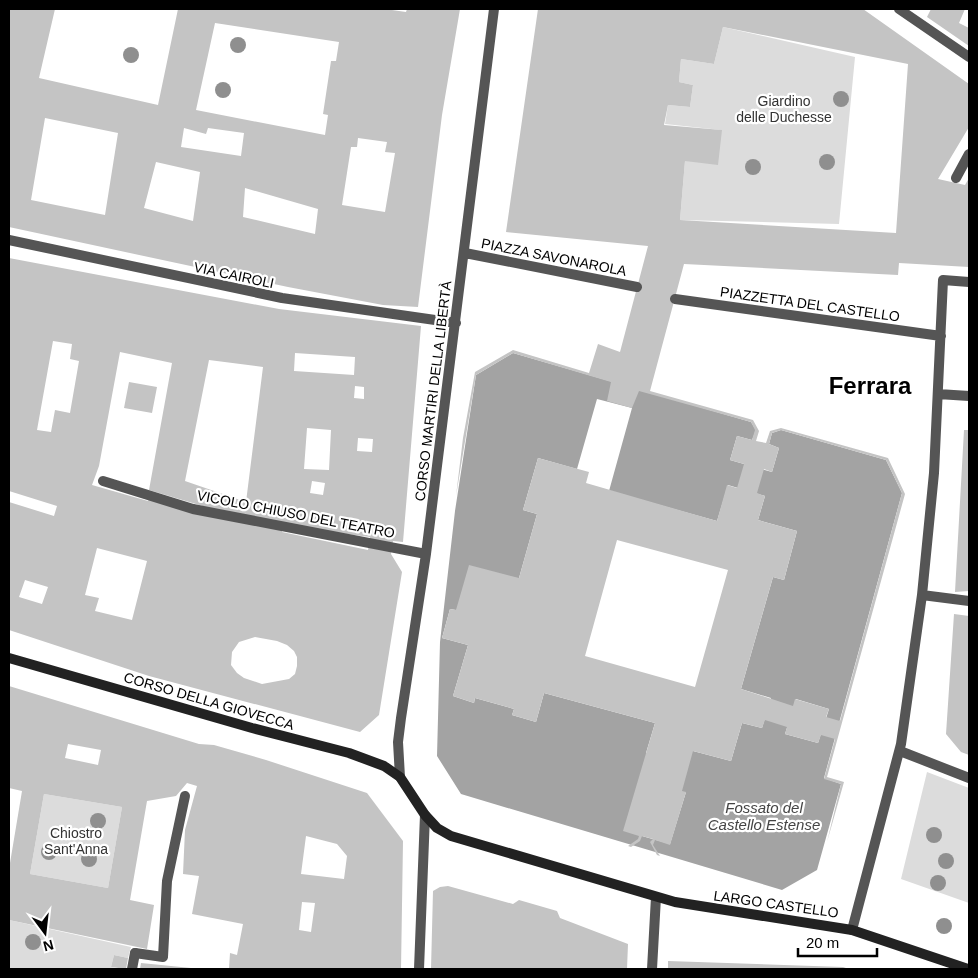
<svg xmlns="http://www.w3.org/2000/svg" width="978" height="978" font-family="Helvetica,sans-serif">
	<rect width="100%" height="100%" fill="#fff"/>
	<path fill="#dcdcdc" d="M723,27L855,57L839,224L680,220L685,161L721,130L665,124L668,105L690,107L693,85L679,82L681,59L714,64Z
		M927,772L969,788V903L901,879Z
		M44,794L122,807L108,888L30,874Z
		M9,920L131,947L128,958L114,955L111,967L121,969H9Z"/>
	<path fill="#a3a3a3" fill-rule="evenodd" d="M513,353L751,422L756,430L752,440L737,436L730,460L772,472L779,448L769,444L772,433L781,430L886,460L902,493L824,778L841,784L817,870L782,890L461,794L437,756L440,642L455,511L476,375ZM597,399L632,408L609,491L717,521L728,485L765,496L758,520L797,531L784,580L773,577L741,689L771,698L762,728L742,723L731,761L693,751L646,753L655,723L544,693L536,722L512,715L514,709L475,698L474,703L453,696L468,645L442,638L450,609L456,610L519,578L537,514L523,510L538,458L577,469ZM796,699L829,709L818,743L785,734ZM686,792L670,844L642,836Z"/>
	<path fill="#c4c4c4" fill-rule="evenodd" d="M9,9H55L39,78L158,105L178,9H385L406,12L407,9H460L442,115L418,307L383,305L288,287L9,227ZM215,23L339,42L336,61H331L323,114L328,115L325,135L196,110ZM45,118L118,133L105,215L31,200ZM184,128L206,134L208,128L244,133L241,156L181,147ZM358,138L387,142L385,152L395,153L385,212L342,205L351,147H357ZM156,162L200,172L193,221L144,208ZM245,188L318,209L315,234L243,217Z
		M538,9H863L969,84V127L938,179L965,185L969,178V267L899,263L898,275L684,264L650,391L753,420L759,431L756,441L766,443L770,431L781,428L888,458L905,494L827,777L844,782L827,842L841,784L824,779L835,739L821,735L818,743L785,734L787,727L765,720L762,728L742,723L731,761L693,751L682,791L686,792L670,845L655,840L653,845L660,856L657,855L650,842L653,839L642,836L640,841L631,847L628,846L638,839L639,836L623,831L655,723L544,693L536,722L512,715L514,709L475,698L474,703L453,696L468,645L442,638L450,609L456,610L469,565L519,578L537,514L523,510L538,458L589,472L586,483L717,521L727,485L737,488L744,464L730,460L737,436L752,440L755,430L751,422L639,391L632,408L607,401L611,382L513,353L476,375L456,496L463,438L475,372L513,350L589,373L598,344L620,352L648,246L506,232ZM723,27L908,64L896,233L680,220L685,161L718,165L722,130L664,125L668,105L690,107L693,85L679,82L681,59L714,64ZM781,430L886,460L902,493L840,721L826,717L829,709L795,699L793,706L741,689L773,577L784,580L797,531L758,520L765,496L757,493L764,469L772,472L779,448L769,444L772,433ZM617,540L728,570L695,687L585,656Z
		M931,9H965L959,23L969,28V46L927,17Z
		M9,258L279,309L421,326L403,542L393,541L391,554L402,572L379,715L360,732L149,676L9,630V502L54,516L57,506L9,491ZM53,341L72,344L70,359L79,361L70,413L55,410L51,432L37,430ZM120,352L172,363L149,490L206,507L150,498L148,501L92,485L99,466ZM295,353L355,357L354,375L294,371ZM209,360L263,367L246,502L185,481ZM355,386L364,387V399L354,398ZM307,428L331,430L329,470L304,469ZM358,438L373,439L372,452L357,451ZM312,481L325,483L323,495L310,493ZM283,526L370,537L368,550L282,532ZM97,548L147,561L132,620L95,611L99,598L85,595ZM25,580L48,587L42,604L19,597ZM255,637L277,641L287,645L294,651L297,657V666L295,674L289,679L262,684L244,678L237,673L231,665L232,652L239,642Z
		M129,382L157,387L152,413L124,408Z
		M964,430H969V591L955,592Z
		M954,614L969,616V755L961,752L946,734Z
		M9,686L199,744L214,745L266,760L367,793L403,841L401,969H229L230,953L237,955L243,924L192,914L199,876L183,874L185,830L197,786L187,783L176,796L147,801L130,900L154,905L147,949L9,920V869L22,791L9,788ZM68,744L101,750L98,765L65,758ZM44,794L122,807L108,888L30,874ZM306,836L337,844L347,856L344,879L301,874ZM302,902L315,903L311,932L299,930Z
		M448,886L513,904L519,900L557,911L560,918L628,944L627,969H431L433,891L440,887Z
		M114,955L128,958L126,969L111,967Z
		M668,961L843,967L849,969H668Z
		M141,963L191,968V969H140Z"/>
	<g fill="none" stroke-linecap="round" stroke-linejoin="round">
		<path stroke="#555" stroke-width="10" d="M135,953L163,957L167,881L185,796"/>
		<path stroke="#555" stroke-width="10" d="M899,9L969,57
			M956,178L969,154
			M9,240L282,298L456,323
			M465,253L637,287
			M675,299L941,336
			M938,394L969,396
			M103,481L193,509L426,554
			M922,595L969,601
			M900,751L969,778
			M400,777L398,742L401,718L426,554L494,9
			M852,930L901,744L922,595L934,473L943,280L969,282
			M132,969L135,953
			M419,969L425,815
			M652,969L656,897"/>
		<path stroke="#222" stroke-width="10" d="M9,658L252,728L349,753L384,766L400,777L425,815L437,828L451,836L675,902L852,930L968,969"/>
	</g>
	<g fill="#8f8f8f">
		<circle cx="238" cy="45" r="8"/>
		<circle cx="131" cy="55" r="8"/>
		<circle cx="223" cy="90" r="8"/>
		<circle cx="841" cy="99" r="8"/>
		<circle cx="827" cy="162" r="8"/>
		<circle cx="753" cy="167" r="8"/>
		<circle cx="98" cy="821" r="8"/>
		<circle cx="934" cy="835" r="8"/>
		<circle cx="49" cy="852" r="8"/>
		<circle cx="89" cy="859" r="8"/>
		<circle cx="946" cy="861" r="8"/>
		<circle cx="938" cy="883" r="8"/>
		<circle cx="944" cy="926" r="8"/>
		<circle cx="33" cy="942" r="8"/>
	</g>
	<g text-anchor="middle" stroke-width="4.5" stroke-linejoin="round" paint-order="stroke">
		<g font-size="14" fill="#333" stroke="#fff">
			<text x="784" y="106">Giardino<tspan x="784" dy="16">delle Duchesse</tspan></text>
			<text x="76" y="838">Chiostro<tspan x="76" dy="16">Sant'Anna</tspan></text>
		</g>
		<g font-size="14" fill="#000" stroke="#fff">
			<text transform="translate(554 257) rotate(11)" y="5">PIAZZA SAVONAROLA</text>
			<text transform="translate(234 275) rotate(12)" y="5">VIA CAIROLI</text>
			<text transform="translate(810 304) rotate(8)" y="5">PIAZZETTA DEL CASTELLO</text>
			<text transform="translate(433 391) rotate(-83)" y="5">CORSO MARTIRI DELLA LIBERTÀ</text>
			<text transform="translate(296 514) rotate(11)" y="5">VICOLO CHIUSO DEL TEATRO</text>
			<text transform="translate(209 701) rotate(16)" y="5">CORSO DELLA GIOVECCA</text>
			<text transform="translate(776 904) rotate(8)" y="5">LARGO CASTELLO</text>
		</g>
		<g font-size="15" font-style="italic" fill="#444" stroke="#fff">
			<text x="764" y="813">Fossato del<tspan x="764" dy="17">Castello Estense</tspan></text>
		</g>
		<g font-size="24" font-weight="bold" fill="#000" stroke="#fff">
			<text x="870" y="394">Ferrara</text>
		</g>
	</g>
	<rect width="978" height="978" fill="none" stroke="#000000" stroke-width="20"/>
	<g transform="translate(45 933) rotate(165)" stroke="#ffffff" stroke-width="4" paint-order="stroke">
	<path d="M0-4L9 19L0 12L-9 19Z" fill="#000000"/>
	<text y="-8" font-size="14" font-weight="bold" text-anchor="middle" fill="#000000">N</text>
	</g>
	<path d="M798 948v8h79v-8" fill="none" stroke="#000000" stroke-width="2.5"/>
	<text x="806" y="948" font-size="15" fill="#000000" stroke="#ffffff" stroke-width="4" paint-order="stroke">20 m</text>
</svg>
